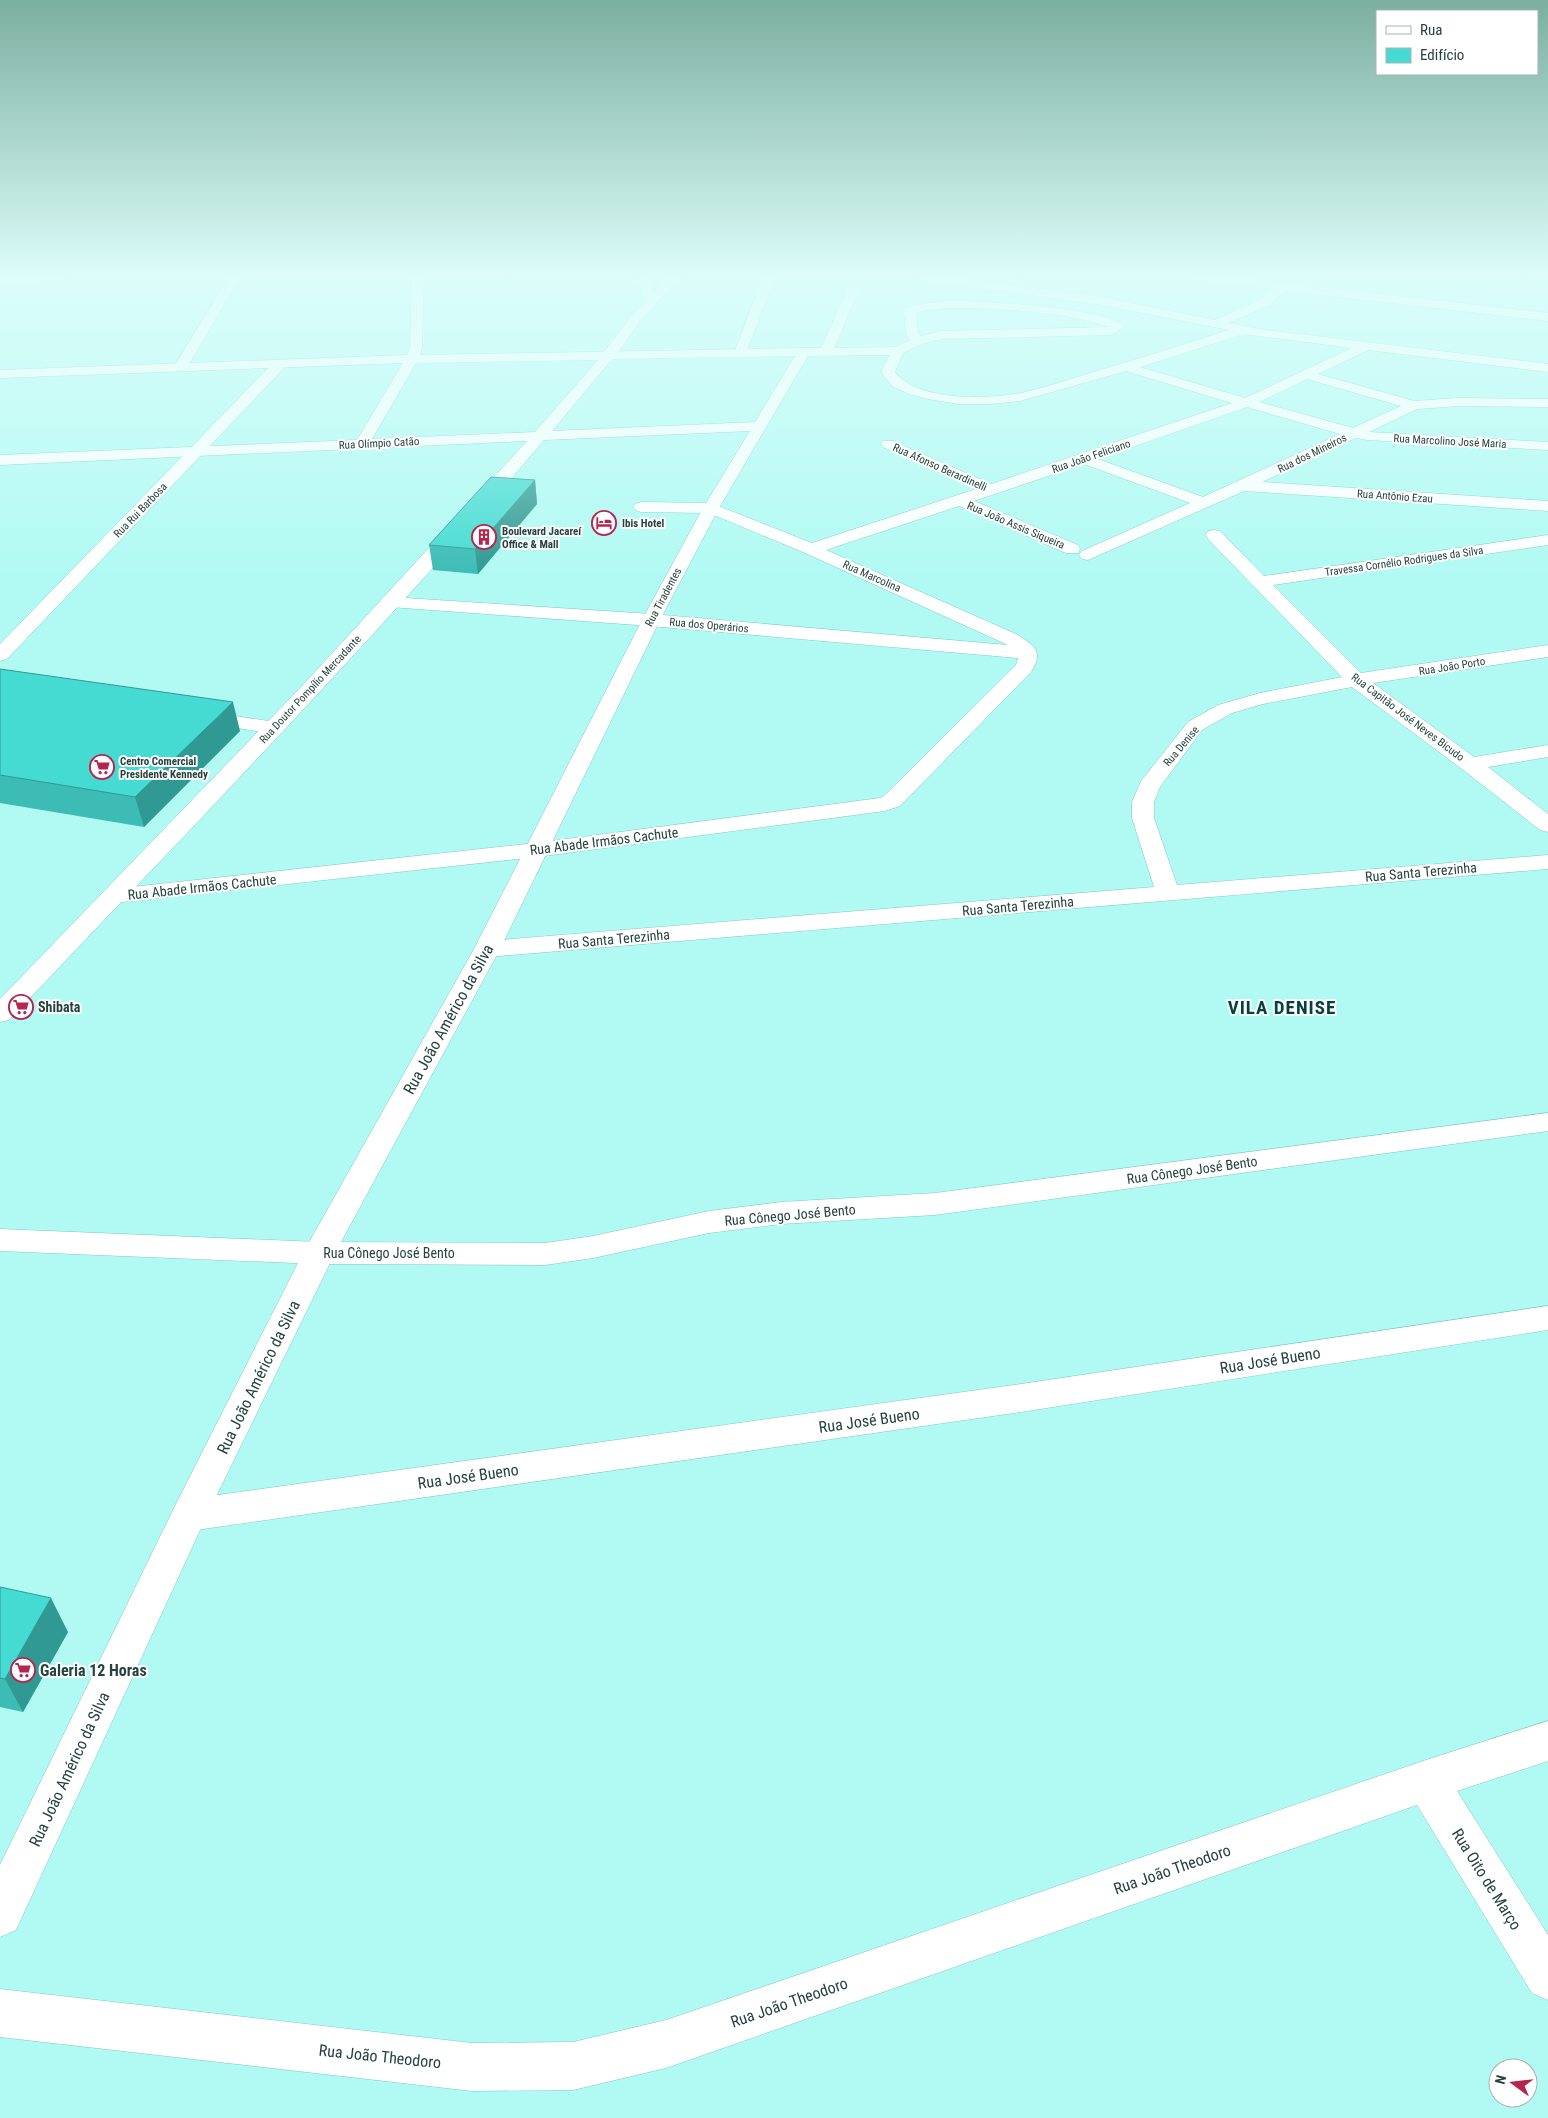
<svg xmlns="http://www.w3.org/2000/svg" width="1548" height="2118" font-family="'Roboto Condensed',sans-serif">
	<rect width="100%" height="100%" fill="#b1faf3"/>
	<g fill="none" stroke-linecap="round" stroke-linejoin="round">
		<defs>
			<path id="minor" d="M65,277L60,280L0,284V278Z
				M229,277H240L185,371H175L173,368Z
				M636,277H647L654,293L669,277H681L641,320L614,358H604L603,355L604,352L633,314L646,301Z
				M763,277H775L746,353L740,357L735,356L734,353Z
				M913,277H948L1097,296L1215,320L1261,299L1273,289L1198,280L1193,277H1232L1548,313V321L1286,291L1269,305L1229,323L1265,330L1548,364V372L1368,350L1318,374L1414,401L1458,398L1548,399V407L1458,406L1417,409L1369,432L1548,442V450L1368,440L1356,438L1262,482L1548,501V511L1244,491L1088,560L1082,559L1079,555L1082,551L1190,503L1084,464L974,501L1078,545L1080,549L1078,553H1066L959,506L826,550L1016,634C1033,645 1045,651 1031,672L900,806L885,811L536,857L113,903L104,901L101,896L104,891L113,889L536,843L880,798L884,796L1016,665L1018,658L651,626L390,607L384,606L381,602L384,598L390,597L651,614L1008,645L805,553L709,513L641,512L635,510L633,507L635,504L641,502L711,503L812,543L976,489L883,447L881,444L883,441H893L991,484L1232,403L1126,371L1020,401L991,404H959L928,399L909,394L892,386L881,372L890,355L804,356L798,352L804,348H821L848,288L854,285L860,288L834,348L896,347L910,340L906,334L904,311L906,308C920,304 933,302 947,301C976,300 1109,308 1125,327L1111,335L941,339L922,344L903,353L895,372C917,402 988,399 1021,393C1043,388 1065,381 1087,374C1135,360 1182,345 1229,330L1097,304L918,280ZM949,308C999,309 1061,310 1108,327L941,331L921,336L918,333L916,313L926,310ZM1244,334L1352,348L1245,398L1140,367ZM1307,379L1401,406L1353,428L1259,402ZM1247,407L1340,434L1203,497L1098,459Z
				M279,361L284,362L286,365L284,368L7,659L0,661V644L274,362Z
				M1214,530L1220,531L1264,576L1548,535V545L1273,585L1361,673L1548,645V657L1373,683L1474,757L1548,745V757L1488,767L1548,814V832L1540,830L1462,769L1352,687L1263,704L1232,713L1202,730L1160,787L1154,802V818L1177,885L1548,855V869L487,957L478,954L474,949L478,944L487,941L1154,887L1132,818V802L1141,781L1188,722L1218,705L1260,693L1342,677L1208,539L1206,535L1208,531Z
				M202,711L275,722L282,724L285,728L282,732L275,734L195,721L192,717L195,713Z
				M1548,1113V1131L935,1215L781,1224L709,1233L593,1258L545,1265L319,1264L0,1251V1229L319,1242L545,1243L593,1236L709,1211L781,1202L935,1193Z
				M1548,1306V1330L1014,1413L189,1531L176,1526L171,1515L176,1504L189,1499L1014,1385Z
				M1548,1721V1761L1457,1791L1548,1935V2000L1532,1993L1417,1805L666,2068L573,2090L472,2091L0,2037V1989L472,2043L573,2042L666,2020L1426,1760Z"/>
			<path id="major" d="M412,277H424L422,348L420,355L804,348L810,352L719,508L660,620L500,949L335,1253L207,1515L16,1930L0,1937V1865L176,1504L303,1253L474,949L642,620L703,508L750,431L544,440C374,641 190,829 9,1020L0,1022V999L303,685L527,441L0,465V455L357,440L403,363L0,378V370L407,355L410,348ZM795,356L755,422L552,431L612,359ZM598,360L535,432L372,439L416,363Z"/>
		</defs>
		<use href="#minor" stroke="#81c8c2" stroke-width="1"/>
		<use href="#major" stroke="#81c8c2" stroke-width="1"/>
		<use href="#minor" fill="#fff" fill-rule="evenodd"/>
		<use href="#major" fill="#fff" fill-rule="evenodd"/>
	</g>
	<path fill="#3cbcb5" d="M535,480L537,504L478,574L433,570L429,545Z
		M0,669L240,731L144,827L0,803Z
		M0,1587L68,1632L23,1712L0,1707Z"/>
	<path fill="#319993" d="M535,480L537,504L478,574L475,549Z
		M233,702L240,731L144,827L135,797Z
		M51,1598L68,1632L23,1712L5,1679Z"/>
	<path fill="#46dbd2" stroke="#319993" d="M491,477L535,480L475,549L429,545Z
		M0,669L233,702L135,797L0,775Z
		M0,1587L51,1598L5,1679L0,1678Z"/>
	<linearGradient id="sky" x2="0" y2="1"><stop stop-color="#7baf9f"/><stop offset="0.48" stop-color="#dcfdfa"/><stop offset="1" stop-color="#dcfdfa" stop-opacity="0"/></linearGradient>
	<rect width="1548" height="574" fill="url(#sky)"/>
	<defs>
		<symbol id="hotel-ring" viewBox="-11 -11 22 22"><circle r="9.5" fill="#fff" stroke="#b52550" stroke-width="1.5"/><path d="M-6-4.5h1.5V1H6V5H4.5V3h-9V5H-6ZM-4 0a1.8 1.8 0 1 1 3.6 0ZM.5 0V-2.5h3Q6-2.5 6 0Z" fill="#b52550"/></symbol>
		<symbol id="building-ring" viewBox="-11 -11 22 22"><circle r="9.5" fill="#fff" stroke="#b52550" stroke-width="1.5"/><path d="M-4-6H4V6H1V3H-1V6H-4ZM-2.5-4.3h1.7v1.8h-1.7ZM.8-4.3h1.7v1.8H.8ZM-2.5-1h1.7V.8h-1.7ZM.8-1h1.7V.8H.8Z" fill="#b52550"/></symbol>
		<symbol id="supermarket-ring" viewBox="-11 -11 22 22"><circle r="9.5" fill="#fff" stroke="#b52550" stroke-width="1.5"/><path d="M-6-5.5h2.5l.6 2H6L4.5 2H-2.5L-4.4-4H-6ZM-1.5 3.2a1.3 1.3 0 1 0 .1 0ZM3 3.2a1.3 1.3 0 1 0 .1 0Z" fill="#b52550"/></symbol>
	</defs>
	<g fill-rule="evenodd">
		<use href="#hotel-ring" x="590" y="509" width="28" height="28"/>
		<use href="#building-ring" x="470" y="523" width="28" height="28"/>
		<use href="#supermarket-ring" x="88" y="753" width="28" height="28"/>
		<use href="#supermarket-ring" x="7" y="993" width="28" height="28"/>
		<use href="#supermarket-ring" x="9" y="1656" width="28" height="28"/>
	</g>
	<g text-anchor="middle" stroke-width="4" stroke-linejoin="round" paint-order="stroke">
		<g font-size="11" fill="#24423f" stroke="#fff">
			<text transform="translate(1450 441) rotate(3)" y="4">Rua Marcolino José Maria</text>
			<text transform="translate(379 443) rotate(-3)" y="4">Rua Olímpio Catão</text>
			<text transform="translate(1312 453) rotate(-26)" y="4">Rua dos Mineiros</text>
			<text transform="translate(1091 456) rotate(-19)" y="4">Rua João Feliciano</text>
			<text transform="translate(940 467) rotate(24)" y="4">Rua Afonso Berardinelli</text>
			<text transform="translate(1395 496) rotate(4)" y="4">Rua Antônio Ezau</text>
			<text transform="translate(140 510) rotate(-46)" y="4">Rua Rui Barbosa</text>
			<text transform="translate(1016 525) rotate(23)" y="4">Rua João Assis Siqueira</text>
			<text transform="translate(1404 561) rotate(-8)" y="4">Travessa Cornélio Rodrigues da Silva</text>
			<text transform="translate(872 576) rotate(24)" y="4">Rua Marcolina</text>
			<text transform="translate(663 597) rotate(-62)" y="4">Rua Tiradentes</text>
			<text transform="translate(709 625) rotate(5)" y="4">Rua dos Operários</text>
			<text transform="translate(1452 666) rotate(-9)" y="4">Rua João Porto</text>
			<text transform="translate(310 689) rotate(-47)" y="4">Rua Doutor Pompílio Mercadante</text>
			<text transform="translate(1408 717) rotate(37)" y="4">Rua Capitão José Neves Bicudo</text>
			<text transform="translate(1181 746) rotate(-50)" y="4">Rua Denise</text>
		</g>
		<g font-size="11" font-weight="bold" fill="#24423f" stroke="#fff" text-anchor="start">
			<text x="622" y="527">Ibis Hotel</text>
			<text x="502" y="535">Boulevard Jacareí<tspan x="502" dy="13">Office &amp; Mall</tspan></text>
			<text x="120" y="765">Centro Comercial<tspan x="120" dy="13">Presidente Kennedy</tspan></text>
		</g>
		<g font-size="14" fill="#24423f" stroke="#fff">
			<text transform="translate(604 841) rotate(-7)" y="5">Rua Abade Irmãos Cachute</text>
			<text transform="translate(1421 872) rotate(-5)" y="5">Rua Santa Terezinha</text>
			<text transform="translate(202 887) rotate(-6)" y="5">Rua Abade Irmãos Cachute</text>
			<text transform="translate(1018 906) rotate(-5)" y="5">Rua Santa Terezinha</text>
			<text transform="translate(614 939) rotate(-5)" y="5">Rua Santa Terezinha</text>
			<text transform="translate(1192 1170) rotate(-8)" y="5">Rua Cônego José Bento</text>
			<text transform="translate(790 1215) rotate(-5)" y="5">Rua Cônego José Bento</text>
			<text x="389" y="1258">Rua Cônego José Bento</text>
		</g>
		<g font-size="14" font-weight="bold" fill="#24423f" stroke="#fff" text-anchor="start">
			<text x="38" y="1012">Shibata</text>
		</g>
		<g font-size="16" fill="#24423f" stroke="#fff">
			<text transform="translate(448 1019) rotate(-61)" y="6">Rua João Américo da Silva</text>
			<text transform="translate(1270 1360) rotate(-9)" y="6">Rua José Bueno</text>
			<text transform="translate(258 1377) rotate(-64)" y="6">Rua João Américo da Silva</text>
			<text transform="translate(869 1420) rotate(-8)" y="6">Rua José Bueno</text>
			<text transform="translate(468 1476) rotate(-8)" y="6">Rua José Bueno</text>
			<text transform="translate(69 1769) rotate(-65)" y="6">Rua João Américo da Silva</text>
			<text transform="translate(1172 1869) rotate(-19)" y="6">Rua João Theodoro</text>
			<text transform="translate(1487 1879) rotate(58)" y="6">Rua Oito de Março</text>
			<text transform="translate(789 2002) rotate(-19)" y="6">Rua João Theodoro</text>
			<text transform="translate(380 2056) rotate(6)" y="6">Rua João Theodoro</text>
		</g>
		<g font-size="16" font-weight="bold" fill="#24423f" stroke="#fff" text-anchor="start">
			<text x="40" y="1676">Galeria 12 Horas</text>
		</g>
		<g font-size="19" font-weight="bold" letter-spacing="1" fill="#03423f" stroke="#fff">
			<text x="1282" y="1014">VILA DENISE</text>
		</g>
	</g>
	<rect x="1376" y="10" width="162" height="65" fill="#ffffff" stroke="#a7b3b2"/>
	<rect x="1386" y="26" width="25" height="8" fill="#ffffff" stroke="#a7b3b2"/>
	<text x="1420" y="35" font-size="15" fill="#24423f">Rua</text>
	<rect x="1386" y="48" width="25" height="15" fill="#46dbd2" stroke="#a7b3b2"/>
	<text x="1420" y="60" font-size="15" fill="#24423f">Edifício</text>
	<g transform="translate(1513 2083) rotate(285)"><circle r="24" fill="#ffffff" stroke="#a7b3b2"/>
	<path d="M0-4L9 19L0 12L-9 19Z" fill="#b52550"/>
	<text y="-8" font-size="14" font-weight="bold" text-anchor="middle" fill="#24423f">N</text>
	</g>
</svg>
